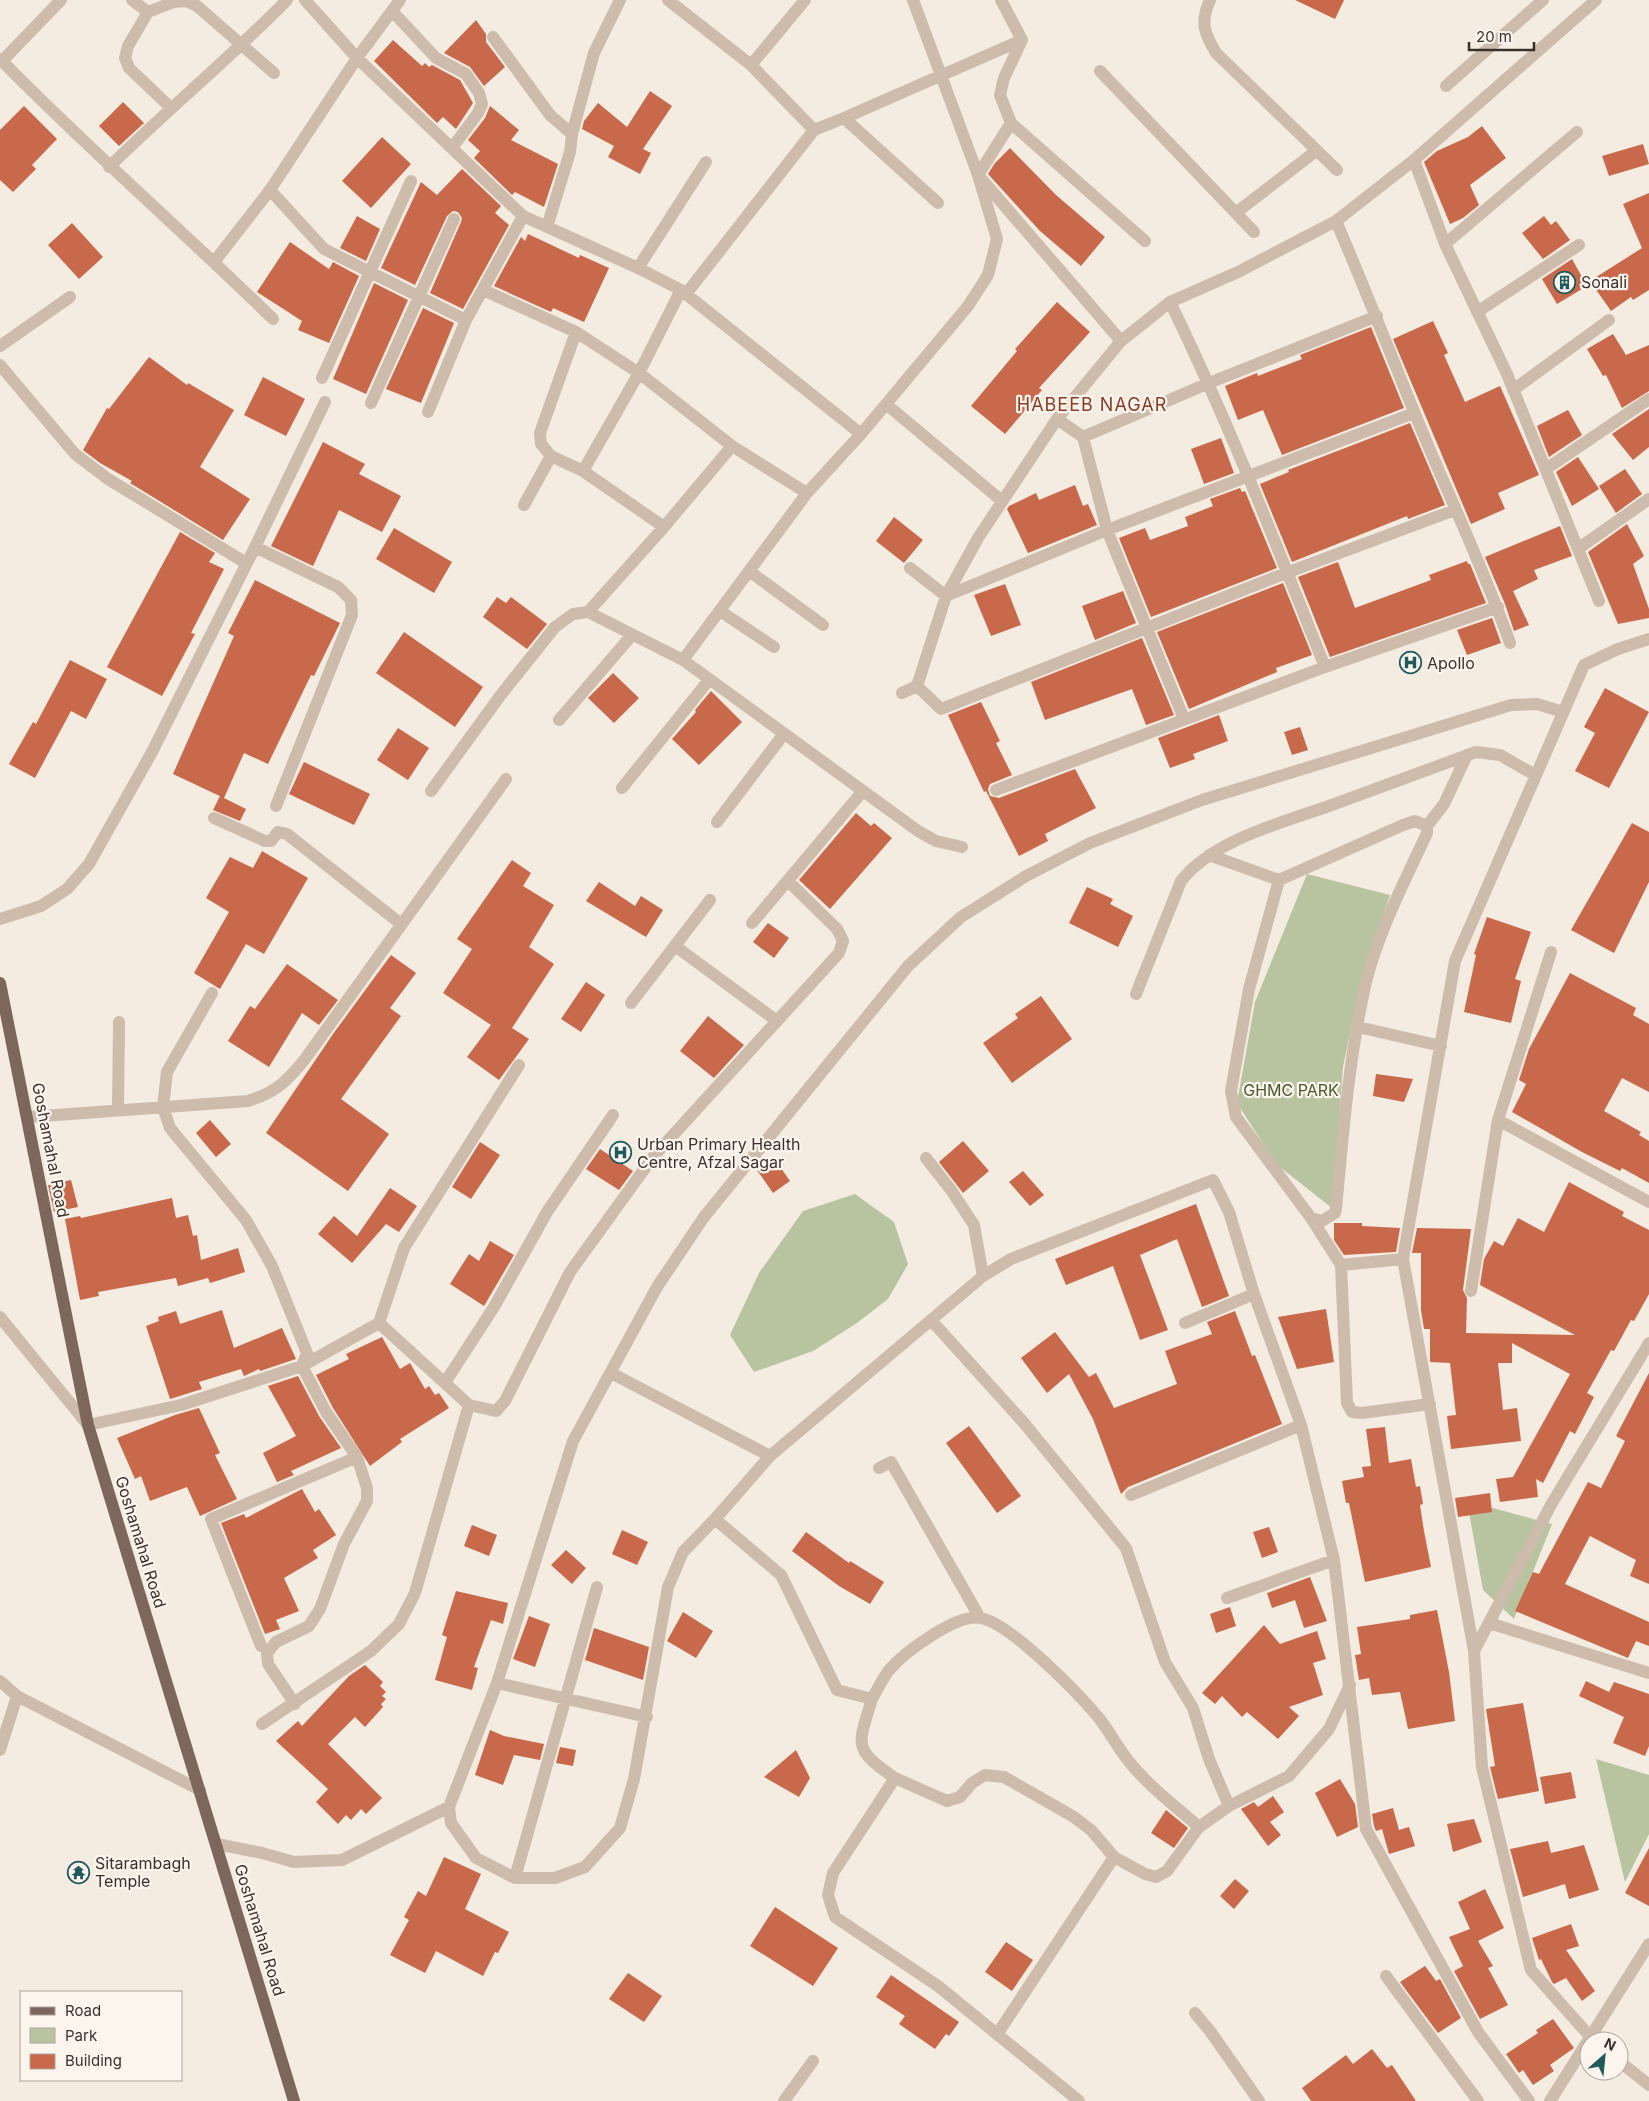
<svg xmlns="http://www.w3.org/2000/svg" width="1649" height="2101" font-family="Inter,sans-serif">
	<rect width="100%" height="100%" fill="#f4ebe1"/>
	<path fill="#b8c4a0" d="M1307,874L1390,895L1361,980L1343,1067L1332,1208L1276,1164L1237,1103L1255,1002Z
		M855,1194L894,1222L908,1264L888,1299L857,1323L813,1351L754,1372L730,1335L759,1273L803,1211Z
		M1467,1501L1552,1524L1514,1619L1483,1590Z
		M1596,1759L1649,1775V1834L1625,1882Z"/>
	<path fill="#c8694b" d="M1295,0H1344L1335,19Z
		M476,20L486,34V42L505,67L484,86L470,67L444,53Z
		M393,40L422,66L425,63L429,67L432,65L460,80L473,103L456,129L443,117L437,123L374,61Z
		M650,91L672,106L643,149L651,153L640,174L608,157L614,146L582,129L584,121L598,103L627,127Z
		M123,102L144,123L119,146L99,126Z
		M24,106L57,139L32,165L36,169L13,192L0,180V130Z
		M490,106L519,130L511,140L558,164L544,207L515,192L512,195L474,158L480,151L468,140L485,118Z
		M1482,126L1506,158L1470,185L1479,205L1463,218L1450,224L1424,162L1437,151L1468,137Z
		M382,137L411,164L371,208L342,181Z
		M1643,144L1649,164L1609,176L1602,156Z
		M1010,148L1056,195L1105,237L1081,266L1040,231L988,174L995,163Z
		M462,169L501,206L495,213L509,225L463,309L430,293L461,222L462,218L458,212L453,211L447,216L415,285L381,268L421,182L437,195Z
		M1649,193V290L1633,300L1631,297L1611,311L1590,281L1642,248L1623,204Z
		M357,216L380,229L366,261L340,248Z
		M1544,216L1551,225L1556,221L1570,240L1543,259L1522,233Z
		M72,223L103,257L79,279L48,245Z
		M528,234L579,258L580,255L609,268L584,322L553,308L551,312L494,286L521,237L525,241Z
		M290,242L329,269L333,262L359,276L329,343L298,330L302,321L257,292Z
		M1572,259L1587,286L1557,304L1542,279Z
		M374,283L408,300L366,394L333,379Z
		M1057,302L1090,332L1039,388L1042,390L1005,434L971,406L1017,351L1015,349Z
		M423,308L454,323L421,403L386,389Z
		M1433,321L1448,353L1444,355L1465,402L1500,386L1539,475L1498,493L1505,509L1471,524L1393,339Z
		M1371,327L1404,408L1282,455L1263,410L1238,420L1225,386L1257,373L1258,376L1302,359L1300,355Z
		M1613,334L1626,355L1649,345V391L1622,408L1606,375L1603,376L1587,349Z
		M149,357L187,385L188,383L234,410L200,467L250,499L223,540L130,483L132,481L100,463L83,450L107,408L109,409Z
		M263,377L305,399L286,436L244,415Z
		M1649,409V447L1633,460L1612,434Z
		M1568,410L1582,435L1549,457L1537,426Z
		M1410,423L1445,505L1408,519L1407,516L1292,562L1260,484L1289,472L1288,470Z
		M1221,438L1234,473L1204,484L1191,449Z
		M323,442L365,464L359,474L401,496L382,532L339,510L313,566L271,546Z
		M1578,457L1599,489L1572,506L1556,472Z
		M1625,469L1642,494L1616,513L1599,486Z
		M1075,485L1083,506L1088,504L1097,525L1028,553L1007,509L1009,506L1036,493L1039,500Z
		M1240,488L1242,492L1245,491L1277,568L1151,617L1119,538L1145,528L1150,540L1188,526L1185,517L1213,506L1210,499Z
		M894,517L923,540L904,563L876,541Z
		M1627,524L1644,556L1633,564L1649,609V618L1618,624L1588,552Z
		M1560,526L1572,556L1534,570L1538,579L1513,591L1529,625L1514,631L1505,604L1485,557Z
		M394,528L452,562L434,593L376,559Z
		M180,532L215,553L209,562L224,569L191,633L195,634L162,696L107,667Z
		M1467,561L1468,564H1470L1486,603L1330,657L1298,577L1338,562L1355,608L1431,580L1429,575Z
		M255,580L340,623L314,676L311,675L268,764L244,753L224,798L173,774L234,636L228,633Z
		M1283,583L1312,655L1276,668L1277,672L1189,709L1157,632Z
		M1005,584L1021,625L991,636L974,595Z
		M1123,591L1136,623L1095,640L1082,606Z
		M497,597L506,603L511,597L547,624L527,649L483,617Z
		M1492,618L1501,643L1467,655L1457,630Z
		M404,632L483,687L455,727L376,673Z
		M1142,638L1174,715L1146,725L1132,689L1045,720L1031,682Z
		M70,660L107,679L86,719L71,711L35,778L9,764L33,722L36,724Z
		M613,673L639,698L614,723L588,698Z
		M1605,688L1649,712L1609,788L1575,771L1595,733L1584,727Z
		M711,691L742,722L699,765L672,739L696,712L695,710Z
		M981,702L1000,741L996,743L1012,775L990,784L988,789L990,796L999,798L1075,769L1096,808L1045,834L1048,841L1019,856L986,791L984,792L948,715Z
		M1219,715L1228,741L1193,754L1195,759L1170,768L1158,738Z
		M1300,727L1308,750L1292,755L1284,732Z
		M398,728L429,748L408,780L377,760Z
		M304,762L370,794L354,825L289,794Z
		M220,796L246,809L240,821L213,810Z
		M856,813L871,826L874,823L892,838L830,909L799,880Z
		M1632,823L1649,832V882L1614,953L1571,930Z
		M262,851L308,878L264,954L246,944L220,989L194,973L229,912L206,898L230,857L253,868Z
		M512,860L531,873L523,886L554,905L529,947L554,964L512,1028L529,1039L499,1080L467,1057L491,1025L443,993L472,949L457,939Z
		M599,882L635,906L641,896L663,910L646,937L586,901Z
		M1087,887L1113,899L1110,904L1133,916L1118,947L1069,923Z
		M1487,917L1531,932L1515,979L1521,981L1511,1023L1464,1012L1476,955L1474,954Z
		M768,923L789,938L774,958L753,942Z
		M391,955L416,973L390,1008L401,1016L341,1099L389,1134L348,1191L266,1133L333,1034Z
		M287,964L338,1000L319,1025L302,1013L269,1067L228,1041L250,1006L255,1009Z
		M1570,973L1636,1008L1633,1015L1649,1024V1092L1622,1078L1604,1111L1641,1132L1639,1135L1649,1141V1183L1622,1168L1620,1171L1582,1152L1512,1112L1526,1084L1519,1080L1529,1049Z
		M586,982L605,995L581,1032L561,1019Z
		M1041,996L1072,1039L1012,1083L983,1043L1018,1018L1015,1014Z
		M708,1016L744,1045L714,1078L680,1051Z
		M1376,1074L1413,1079L1404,1102L1373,1096Z
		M210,1120L231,1144L216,1157L196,1133Z
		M963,1141L989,1171L963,1193L939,1162Z
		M480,1142L500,1155L471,1199L452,1187Z
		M600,1149L633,1171L619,1190L586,1169Z
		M774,1158L790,1181L773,1193L757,1170Z
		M1023,1171L1044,1195L1030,1206L1009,1182Z
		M71,1180L78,1207L54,1212L48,1185Z
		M1569,1182L1624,1212L1622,1216L1649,1230V1294L1634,1321L1631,1320L1614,1351L1611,1350L1587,1393L1594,1397L1575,1434L1570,1431L1543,1483L1536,1479L1538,1497L1500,1502L1496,1479L1513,1477L1570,1374L1512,1343V1363H1498L1503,1410L1517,1408L1521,1441L1451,1449L1447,1416L1456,1415L1450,1363L1430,1362V1329H1424L1421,1310V1253H1412L1417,1228L1471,1229L1463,1290L1467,1298L1466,1333L1575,1335L1480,1285L1484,1259L1494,1241L1503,1246L1518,1218L1544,1232Z
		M390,1188L417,1206L399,1232L386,1224L352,1263L318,1234L334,1216L357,1236Z
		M172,1198L176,1218L188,1215L193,1236L197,1235L201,1260L238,1248L245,1272L210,1283L208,1278L178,1286L176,1278L98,1292L99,1296L80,1300L65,1219L80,1216L81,1218Z
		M1196,1204L1229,1296L1202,1307L1177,1239L1140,1255L1168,1330L1140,1340L1113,1266L1066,1285L1055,1259Z
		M1334,1223H1362V1226L1400,1228L1396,1252L1344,1255L1334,1240Z
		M490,1241L514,1255L484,1306L450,1284L469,1254L479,1261Z
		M1326,1309L1334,1362L1297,1369L1278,1317Z
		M222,1310L234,1348L282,1328L296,1359L260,1371L259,1369L244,1376L241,1369L199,1382L202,1389L170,1399L146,1326L159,1321L158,1317L176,1311L180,1324Z
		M1235,1311L1252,1356L1255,1355L1282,1424L1128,1487L1121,1494L1093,1419L1069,1374L1047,1393L1021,1358L1055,1332L1089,1377L1096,1373L1114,1408L1177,1384L1165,1351L1212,1334L1207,1322Z
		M382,1337L400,1369L410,1363L425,1389L429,1386L435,1395L439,1393L449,1408L400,1439L402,1442L370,1466L333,1408L316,1375L349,1359L346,1354Z
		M1649,1373V1584L1630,1576L1636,1560L1590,1536L1565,1584L1649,1622V1646L1636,1641L1628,1658L1515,1611L1533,1572L1539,1574L1588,1482L1601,1488L1625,1441L1616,1436Z
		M298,1376L319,1416L341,1448L291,1471L294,1475L277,1482L263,1453L296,1436L268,1386Z
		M199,1408L220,1453L215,1455L237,1499L200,1516L187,1487L150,1501L141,1476L135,1479L117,1438L175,1415Z
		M969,1426L1021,1496L997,1513L946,1443Z
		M1385,1427L1389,1463L1411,1459L1416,1487L1420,1486L1423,1504L1420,1505L1424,1531L1431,1567L1365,1582L1349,1503H1346L1342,1481L1364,1477L1362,1467L1371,1466L1366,1429Z
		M302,1489L315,1512L319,1509L336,1535L313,1550L318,1558L284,1578L299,1611L276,1620L280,1629L265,1634L221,1523L244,1514L246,1518Z
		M1490,1493L1492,1512L1458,1517L1455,1498Z
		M472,1525L497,1535L489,1556L464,1546Z
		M1269,1527L1278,1552L1262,1558L1253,1532Z
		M622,1530L648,1542L637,1565L612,1554Z
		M806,1532L849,1563L850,1561L884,1582L870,1604L839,1586L792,1551Z
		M566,1550L586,1568L572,1584L551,1565Z
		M1310,1577L1327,1621L1304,1628L1295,1600L1272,1608L1267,1593Z
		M456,1591L508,1603L503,1624L491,1620L474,1667L478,1668L472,1690L435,1680L447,1637L442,1635Z
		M1230,1607L1236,1626L1216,1633L1210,1614Z
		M1437,1610L1449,1672L1455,1721L1408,1729L1400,1692L1372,1695L1369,1678L1359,1680L1355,1655L1361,1654L1357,1627L1410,1619V1615Z
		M683,1612L713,1631L696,1658L667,1641Z
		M529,1616L550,1624L535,1667L513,1659Z
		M1264,1625L1280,1644L1317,1631L1326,1659L1313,1663L1323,1695L1289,1707L1299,1716L1278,1739L1247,1712L1242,1717L1222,1696L1215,1704L1202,1693Z
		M594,1628L649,1647L643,1680L585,1660Z
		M365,1665L383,1682L380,1686L386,1692L382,1696L386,1699L381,1704L383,1707L365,1727L355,1717L328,1744L382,1798L366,1814L361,1809L351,1820L346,1815L338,1824L316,1802L328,1789L276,1741L298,1721L302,1726L349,1676Z
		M1586,1681L1609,1692L1614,1682L1649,1694V1746L1645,1756L1613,1743L1624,1717L1579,1696Z
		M1523,1703L1539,1791L1498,1799L1490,1767L1495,1766L1486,1709Z
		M490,1730L504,1736L544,1744L540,1760L514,1755L503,1785L475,1775Z
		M560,1747L576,1750L573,1766L556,1763Z
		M796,1750L810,1778L799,1797L764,1777Z
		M1571,1772L1576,1798L1545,1804L1540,1777Z
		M1340,1779L1355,1804L1358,1827L1337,1837L1315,1793Z
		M1273,1796L1284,1812L1270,1822L1281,1835L1268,1846L1241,1809L1254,1802L1258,1807Z
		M1393,1808L1399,1830L1409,1827L1415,1846L1389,1854L1382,1829L1376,1831L1374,1826L1372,1814Z
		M1166,1810L1188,1828L1174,1848L1151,1833Z
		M1474,1819L1482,1842L1453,1852L1447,1824Z
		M1548,1841L1551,1853L1584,1845L1599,1890L1569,1899L1565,1884L1523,1897L1510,1849Z
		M1649,1848V1906L1625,1893Z
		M444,1857L481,1874L465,1909L509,1932L498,1953L495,1952L483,1976L436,1951L425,1973L390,1955L409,1920L404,1917L418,1891L426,1896Z
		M1235,1879L1249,1891L1234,1909L1220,1896Z
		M1485,1889L1504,1928L1478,1941L1493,1966L1488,1968L1508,2005L1480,2019L1454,1971L1463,1966L1449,1937L1470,1929L1458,1902Z
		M775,1907L838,1948L813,1986L750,1946Z
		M1571,1924L1579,1946L1566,1950L1595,1991L1582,2001L1566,1978L1554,1984L1552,1982L1541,1959L1539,1960L1532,1938Z
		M1006,1942L1033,1960L1012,1991L985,1972Z
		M1425,1966L1436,1981L1440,1979L1461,2018L1438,2033L1400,1982Z
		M628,1973L662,1996L644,2022L609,1999Z
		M891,1975L959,2022L949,2036L946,2034L935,2049L899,2024L905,2016L876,1997Z
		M1553,2019L1574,2048L1550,2065L1554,2071L1533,2085L1523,2070L1519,2073L1506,2054L1538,2033L1536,2030Z
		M1372,2049L1387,2068L1392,2065L1416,2101H1311L1302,2088L1346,2055L1353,2064Z"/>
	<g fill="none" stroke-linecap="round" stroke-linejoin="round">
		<path stroke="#cdbbac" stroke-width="12" d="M132,0L148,12
			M305,0L357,58L523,216L638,268L681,290L861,434
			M668,0L751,65L805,0
			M1001,0L1022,40L1004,78L1000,95L1011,123L978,175L1121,341
			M1210,0C1200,22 1204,33 1216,53L1337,170
			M392,11L436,58L466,74L479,93L482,104L478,113L452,148
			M493,37L550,115L572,134
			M0,59C88,149 183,231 273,319
			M2,61L61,0
			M751,65L814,130L844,118L938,203
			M1100,71L1254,232
			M1446,86L1543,0
			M170,107L129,68L125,58L128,46L148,12L174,2L186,1L197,6L274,73
			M844,118L1022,40
			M1011,123L1145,241
			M1414,160L1445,244L1507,374L1599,601
			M109,167C167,110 230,58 287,0
			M270,190L324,249L466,320
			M1237,212L1316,151
			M1336,221C1368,295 1396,369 1427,443C1455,509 1486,575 1510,643
			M547,227L570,152L572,134L594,53L620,0
			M1445,244L1577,132
			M214,262L270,190L357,58L400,0
			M638,268L706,162
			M483,290L576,332L639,373L732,446L807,493
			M686,294L814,130
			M1477,312L1579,245
			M0,346L70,297
			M0,365L75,454L108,479L246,563
			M322,378L411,181
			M1513,390L1609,320
			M371,403L454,219
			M886,404L1002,501
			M428,412L466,320L523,216
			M1057,419L1083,437L1107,530L1184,719
			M1083,437L1209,383L1377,316
			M1546,469L1649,399
			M583,471L639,373L681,290
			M524,505L551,456
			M664,527L732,446
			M255,547L338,587L351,600L352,615L276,806
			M1579,548L1649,499
			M910,568L946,596L1107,530L1414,413
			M749,571L823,625
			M720,611L774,647
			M588,612L683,660L918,831L936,841L962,847
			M683,660L807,493L861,434L968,306L988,275L997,239L978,175L913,0
			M1325,667L1498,607
			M917,686L941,709L1286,573L1455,510
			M902,693L917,686L946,596L978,538L1057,419L1121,341L1170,302L1238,272L1336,221L1414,160L1596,0
			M559,720L632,635
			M622,788L709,680
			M996,790L1325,667C1276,544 1228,421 1170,302
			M431,791L500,696L555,627L573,614L588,612L664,527L583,471L551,456L541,444L540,433L576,332
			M214,818L265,841H271L278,832L287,834L401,924
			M717,822L783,735
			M1427,826L1444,804L1467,755
			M1209,855L1279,880L1403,825L1415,821L1427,826V833C1405,881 1379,930 1366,982C1349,1056 1343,1133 1336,1209L1335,1213L1322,1221L1311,1218L1236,1117L1231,1091L1249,989L1279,880
			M0,919L41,906L67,889L89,864L152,752L255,547L325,402
			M752,923L862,792
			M675,946L777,1021
			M212,993L167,1072L163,1107L170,1128L246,1220L272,1266L307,1353L302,1366L326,1412L357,1457L367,1488V1501L344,1544L320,1609L309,1626L276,1642L267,1653L268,1664L295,1704
			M1136,994L1181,881C1213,840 1281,823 1329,806C1378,788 1427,770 1476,752L1500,755L1535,775
			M631,1003L710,900
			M1358,1027L1441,1046
			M118,1110L119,1022
			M29,1117L248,1101C277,1092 287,1081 305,1059L506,779
			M1498,1120L1551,952
			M926,1158L951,1190L974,1225L983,1276
			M1311,1218L1341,1265L1347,1403L1352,1412L1362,1413L1430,1404
			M1341,1265L1403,1259
			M1471,1291L1498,1120L1649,1202
			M0,1317L88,1425L181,1405L302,1366L379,1323L404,1248L519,1065
			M931,1320L983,1276L1011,1259L1213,1180L1229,1212L1254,1294L1301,1425L1334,1560L1366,1829L1478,2032L1529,2101
			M379,1323L469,1405L496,1411L505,1401L570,1272L653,1157L839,953L843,941L837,929L788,881
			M1185,1323L1254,1294
			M611,1373L770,1456
			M446,1381L494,1307L547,1212L613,1115
			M879,1468L891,1462L980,1618
			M1131,1495L1301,1425
			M715,1519L683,1552L668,1587L634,1779L620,1828L585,1867L555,1878H515L476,1858L451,1823L449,1807L497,1683L573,1441L657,1287L704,1217L908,966L961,917L1026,876L1090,843L1202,800L1511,705L1537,704L1563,712
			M1227,1598L1334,1560
			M1489,1623L1649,1673
			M261,1646L211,1519L357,1457
			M1474,1651L1552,1503L1649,1343
			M0,1681L17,1696L200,1790
			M497,1683L647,1717
			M872,1699C878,1689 883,1677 890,1669C905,1652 957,1613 981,1618C1011,1624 1078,1693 1099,1718C1109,1731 1117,1746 1127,1759C1147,1785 1174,1805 1199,1827L1167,1871L1156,1877L1145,1874L1114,1857L1091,1830L1074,1817L1004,1777L985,1775L972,1783L960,1797L947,1801L895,1778L833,1873L828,1895L835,1917L938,1986L1079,2101
			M262,1724L371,1651L399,1624L415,1593L469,1405
			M0,1750L17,1696
			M895,1778C852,1749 858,1745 872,1699L837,1690L781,1575L715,1519L770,1456L931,1320L1024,1423L1126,1548L1165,1662L1193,1708L1209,1759L1229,1806L1199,1827
			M1229,1806L1289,1776L1329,1729L1350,1685
			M217,1844L262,1853L294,1862L342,1860L449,1807
			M515,1878L597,1587
			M1386,1976L1478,2101
			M1195,2013L1210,2031L1259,2101
			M998,2033L1114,1857
			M1594,2041L1531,1970L1482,1767L1474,1651L1403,1259L1455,961L1584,665L1618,649L1649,639
			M1619,2061L1649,2085
			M784,2101L813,2061
			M1550,2101L1649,1944"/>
		<path stroke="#7d675c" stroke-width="12" d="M0,983L88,1425L294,2101"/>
	</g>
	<defs>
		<symbol id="building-ring" viewBox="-11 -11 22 22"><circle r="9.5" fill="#fbf5ee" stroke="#1f5a5e" stroke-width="1.5"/><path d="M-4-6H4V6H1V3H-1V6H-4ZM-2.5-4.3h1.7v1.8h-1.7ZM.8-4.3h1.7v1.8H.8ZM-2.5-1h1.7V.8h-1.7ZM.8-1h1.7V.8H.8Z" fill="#1f5a5e"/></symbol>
		<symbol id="hospital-ring" viewBox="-11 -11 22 22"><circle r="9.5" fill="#fbf5ee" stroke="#1f5a5e" stroke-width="1.5"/><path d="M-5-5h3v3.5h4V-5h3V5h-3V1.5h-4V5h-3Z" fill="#1f5a5e"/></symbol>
		<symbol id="temple-ring" viewBox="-11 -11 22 22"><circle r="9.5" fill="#fbf5ee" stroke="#1f5a5e" stroke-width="1.5"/><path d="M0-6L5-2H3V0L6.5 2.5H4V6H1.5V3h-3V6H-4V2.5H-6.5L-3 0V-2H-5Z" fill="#1f5a5e"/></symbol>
	</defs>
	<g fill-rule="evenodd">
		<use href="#building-ring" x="1552" y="270" width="25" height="25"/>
		<use href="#hospital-ring" x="1398" y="650" width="25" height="25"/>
		<use href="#hospital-ring" x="608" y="1140" width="25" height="25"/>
		<use href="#temple-ring" x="66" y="1860" width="25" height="25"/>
	</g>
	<g text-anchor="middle" stroke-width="4.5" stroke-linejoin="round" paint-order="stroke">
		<g font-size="16" fill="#3b302b" stroke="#fbf5ee" text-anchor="start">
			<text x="1581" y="288">Sonali</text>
			<text x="1427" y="669">Apollo</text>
			<text x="637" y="1150">Urban Primary Health<tspan x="637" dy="18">Centre, Afzal Sagar</tspan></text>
			<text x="95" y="1869">Sitarambagh<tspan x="95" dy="18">Temple</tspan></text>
		</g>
		<g font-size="16" fill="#4a5a2e" stroke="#fbf5ee">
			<text x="1291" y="1096">GHMC PARK</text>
		</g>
		<g font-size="16" fill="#3b302b" stroke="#fbf5ee">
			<text transform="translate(51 1150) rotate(79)" y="6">Goshamahal Road</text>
			<text transform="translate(141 1542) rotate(73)" y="6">Goshamahal Road</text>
			<text transform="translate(260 1930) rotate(73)" y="6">Goshamahal Road</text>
		</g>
		<g font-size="18" letter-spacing="1" fill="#8c3b22" stroke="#fbf5ee">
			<text x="1092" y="411">HABEEB NAGAR</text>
		</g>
	</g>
	<rect x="20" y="1991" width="162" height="90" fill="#fbf5ee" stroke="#aea6a0"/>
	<rect x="30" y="2007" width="25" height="8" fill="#7d675c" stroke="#aea6a0"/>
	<text x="65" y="2016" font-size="15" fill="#3b302b">Road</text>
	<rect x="30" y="2028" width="25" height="15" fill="#b8c4a0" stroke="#aea6a0"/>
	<text x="65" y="2041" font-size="15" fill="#3b302b">Park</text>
	<rect x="30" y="2054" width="25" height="15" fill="#c8694b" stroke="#aea6a0"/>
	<text x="65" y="2066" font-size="15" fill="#3b302b">Building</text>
	<g transform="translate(1604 2056) rotate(27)"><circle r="24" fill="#fbf5ee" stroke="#aea6a0"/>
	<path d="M0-4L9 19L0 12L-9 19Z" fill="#1f5a5e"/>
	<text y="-8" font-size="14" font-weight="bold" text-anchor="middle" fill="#3b302b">N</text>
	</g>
	<path d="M1469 42v8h65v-8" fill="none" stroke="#3b302b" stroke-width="2.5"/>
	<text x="1476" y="42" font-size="15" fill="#3b302b" stroke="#fbf5ee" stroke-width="4" paint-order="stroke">20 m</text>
</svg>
